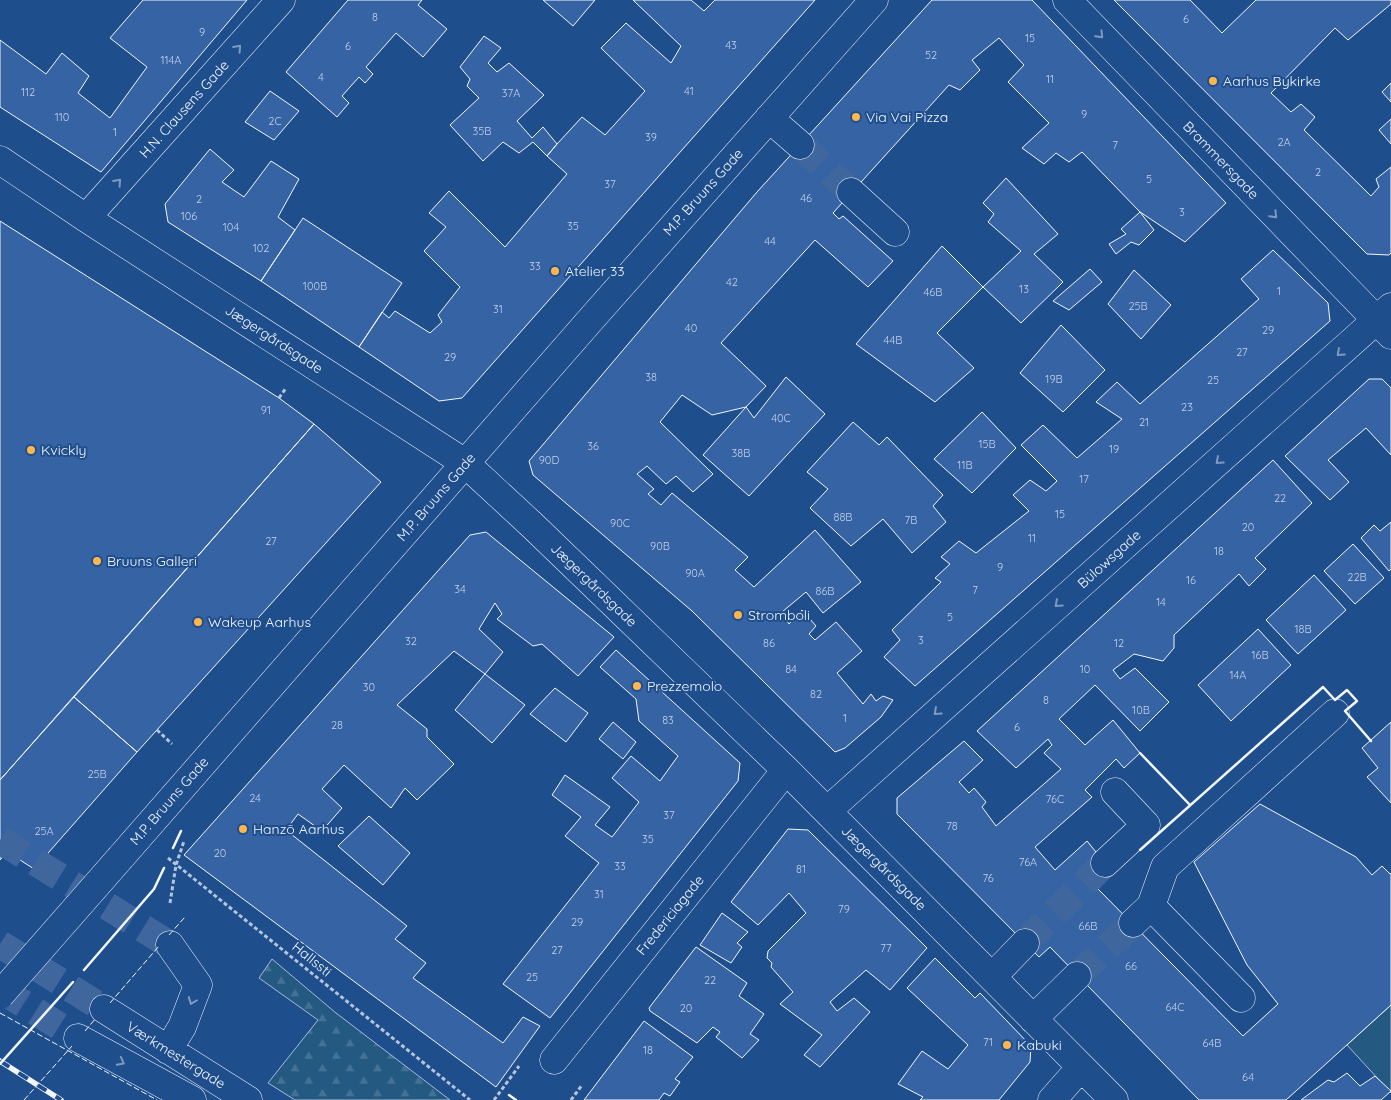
<svg xmlns="http://www.w3.org/2000/svg" width="1391" height="1100" font-family="Quicksand,sans-serif">
	<defs>
		<pattern id="forest-firs" width="22" height="20" patternUnits="userSpaceOnUse" patternTransform="scale(1.25)"><rect width="22" height="20" fill="#245a82"/><path d="M5 1l3.5 6h-7zM16 11l3.5 6h-7z" fill="#447295"/></pattern>
	</defs>
	<rect width="100%" height="100%" fill="#1f4e8c"/>
	<path fill="url(#forest-firs)" stroke="#a8bbd7" d="M272,959L336,1013L450,1100H295L268,1083L318,1020L259,978Z"/>
	<path fill="#245a82" stroke="#a8bbd7" d="M1391,1005V1093L1347,1045Z"/>
	<path fill="#3563a3" stroke="#f2f6ff" d="M143,0H247L101,172L0,107V40L46,74L62,53L89,76L78,93L110,118L147,67L110,38Z
		M348,0H422L418,5L447,29L423,57L396,33L366,67L373,74L365,83L359,77L342,96L349,103L337,117L286,72Z
		M543,0H595L573,26Z
		M633,0H691L704,11L715,0H815L462,398L439,401L359,347L382,312L389,318L395,311L430,333L442,322L438,315L460,287L424,251L446,227L429,213L449,191L505,247L567,174L547,156L557,144L582,117L605,135L645,91L601,48L626,23L671,63L681,46Z
		M932,0H1032L1226,203L1185,242L1140,212L1082,152L1069,162L1056,153L1044,164L1022,148L1049,123L1008,82L1024,65L999,38L972,60L980,70L960,90L949,85L833,213L839,219L843,216L893,261L868,287L815,240L721,343L766,386L746,407L712,415L682,395L660,422L713,474L693,492L676,476L666,484L647,466L637,474L654,489L648,494L661,505L672,493L748,557L735,570L754,587L815,530L861,582L823,613L806,592L782,612L789,624L802,610L816,626L809,634L815,640L836,622L862,651L837,673L863,704L871,694L876,701L883,696L893,700L881,717L845,748L835,752L692,611L533,475L529,461L757,192Z
		M1114,0H1190L1222,33L1256,0H1391V4L1348,40L1335,28L1271,93L1291,112L1301,104L1315,117L1304,130L1371,196L1379,187L1376,179L1391,167V253L1389,255L1367,254Z
		M484,36L501,48L488,63L497,72L509,63L544,95L517,121L532,138L543,127L557,144L547,156L533,142L519,153L503,142L483,161L450,125L479,98L467,86L470,79L460,67Z
		M1391,83V102L1382,92Z
		M270,91L299,111L274,140L245,122Z
		M1391,119V144L1379,130Z
		M210,149L234,170L222,182L244,197L271,161L299,179L278,217L295,230L261,281L168,222L165,204Z
		M1006,178L1058,234L1034,254L1063,282L1021,323L983,287L1021,251L988,222L994,214L983,203Z
		M1140,212L1154,230L1139,245L1131,242L1116,254L1109,244L1126,234L1121,229Z
		M303,218L402,283L359,347L261,281Z
		M0,221L279,398L314,424L0,780Z
		M942,246L983,287L937,333L974,368L935,402L856,344Z
		M1273,250L1328,303L1330,321L915,686L884,657L900,640L892,630L941,582L935,578L950,564L941,557L959,541L976,553L1029,511L1013,495L1030,480L1046,491L1057,481L1021,445L1043,425L1077,458L1122,419L1096,402L1117,382L1140,404L1259,299L1241,279Z
		M1090,269L1102,282L1069,310L1053,301Z
		M1134,270L1171,305L1141,339L1108,304Z
		M1061,325L1105,370L1063,412L1020,373Z
		M786,377L825,414L749,496L703,455L746,407L754,418Z
		M1369,379H1382L1391,388V455L1366,428L1328,460L1349,482L1330,500L1285,456Z
		M982,412L1016,448L972,493L934,459Z
		M853,422L879,445L887,437L943,495L933,506L946,522L912,553L883,519L851,546L810,508L828,489L807,472Z
		M314,424L381,482L137,752L74,697Z
		M1273,460L1312,503L1255,558L1266,569L1249,586L1239,574L1174,635V648L1163,661L1134,654L1113,670L1120,679L1135,668L1169,702L1140,731L1095,685L1059,719L1085,745L1113,720L1140,753L1124,768L1116,759L1085,790L1092,797L1035,847L1055,870L1087,841L1113,873L1098,889L1243,1036L1278,1004L1247,965L1194,862L1260,804L1356,857L1372,875L1382,866L1390,874L1391,873V1005L1286,1100H1199L1050,947L1039,957L1025,943L897,814V798L964,741L983,760L959,782L969,793L974,788L986,802L982,807L996,826L1061,769L1044,753L1052,745L1048,739L1016,768L977,731Z
		M1391,522V569L1389,571L1361,538L1374,525L1380,531Z
		M486,532L614,637L578,676L542,644L533,646L497,619L502,614L495,603L479,629L503,652L485,674L454,651L397,705L427,729V737L454,764L417,800L405,788L391,808L344,765L322,789L342,808L322,831L298,814L286,830L407,926L395,939L426,963L413,978L503,1043L523,1017L540,1026L496,1087L184,855L470,535Z
		M1353,544L1384,578L1355,604L1324,571Z
		M1314,575L1346,610L1298,654L1266,620Z
		M1258,629L1291,665L1231,721L1198,685Z
		M616,650L740,763L738,781L550,1018L503,984L599,863L565,836L581,817L552,795L565,775L610,807L595,825L612,837L639,802L612,778L631,756L660,781L678,756L639,721L636,699L600,667Z
		M485,674L525,705L492,743L455,710Z
		M555,688L588,713L566,742L530,714Z
		M74,697L137,752L34,869L0,847V780Z
		M613,722L636,742L623,759L599,739Z
		M1391,722V803L1367,777L1378,768L1362,748Z
		M369,816L410,853L383,885L338,846Z
		M788,829L808,830L927,948L890,990L866,970L830,1002L837,1011L854,998L870,1012L820,1067L804,1055L822,1035L780,1004L793,992L771,967L772,963L767,958L768,951L806,913L789,893L758,925L731,902Z
		M0,847L7,852L0,860Z
		M722,913L748,932L737,943L742,947L731,963L700,945Z
		M696,947L747,983L739,996L764,1014L750,1034L759,1040L742,1058L716,1037L720,1032L713,1027L697,1043L650,1011L649,1008Z
		M935,958L975,998L980,993L1031,1046L1030,1062L999,1100H920L923,1097L898,1084L922,1051L948,1069L968,1045L907,988Z
		M644,1021L693,1057L675,1079L680,1082L670,1096L664,1093L659,1100H584Z
		M1347,1073L1360,1086L1375,1076L1391,1091L1381,1100H1301L1328,1080L1334,1082Z"/>
	<g fill="none" stroke-linecap="round" stroke-linejoin="round">
		<path stroke="#3f679d" stroke-width="28" stroke-dasharray="28 14" stroke-linecap="butt" d="M800,145L851,192
			M0,840L170,945
			M1025,943L1105,863
			M0,944L104,1009
			M1077,976L1133,923
			M0,989L78,1038"/>
		<defs>
			<path id="minor" d="M1067,0L1391,335
				M769,118L800,145
				M0,160L86,218L465,463L532,525L786,770L1114,1100
				M851,192L895,232
				M86,218L281,0
				M827,811L1391,307
				M121,857L593,317L874,0
				M1105,863L1146,825L1115,792
				M1151,906L1241,998
				M1133,923L1151,906L1165,867L1335,713
				M992,977L1025,943
				M104,1009L248,1100
				M1033,1019L1077,976
				M78,1038L192,1100
				M168,1050L182,1027L198,985L170,945
				M554,1060L786,770
				M1052,1100L1081,1067"/>
		</defs>
		<use href="#minor" stroke="#f2f6ff" stroke-width="29"/>
		<path stroke="#b3c4dc" stroke-width="3" stroke-dasharray="4 2.5" stroke-linecap="butt" d="M279,398L286,388
			M157,730L172,744
			M168,858L470,1100
			M170,903L176,865L184,841
			M494,1100L519,1066
			M571,1100L582,1085"/>
		<use href="#minor" stroke="#1f4e8c" stroke-width="28"/>
		<defs>
			<path id="rail" d="M0,1061L61,1100"/>
		</defs>
		<use href="#rail" stroke="#f2f6ff" stroke-width="5.5"/>
		<use href="#rail" stroke="#1f4e8c" stroke-width="4" stroke-dasharray="11" stroke-linecap="butt"/>
		<defs>
			<path id="minor-bridge" d="M0,995L121,857"/>
		</defs>
		<use href="#minor-bridge" stroke="#f2f6ff" stroke-width="29" stroke-linecap="butt"/>
		<use href="#minor-bridge" stroke="#1f4e8c" stroke-width="28"/>
		<path stroke="#f2f6ff" stroke-width="1" stroke-dasharray="6 2.5" stroke-linecap="butt" d="M169,935L185,917
			M110,1003L159,946
			M0,1013L157,1100
			M85,1031L96,1018
			M24,1100L72,1046"/>
		<path stroke="#f2f6ff" stroke-width="2.5" d="M1140,753L1190,805
			M173,848L181,831
			M1140,850L1323,687L1335,700L1347,690L1357,701L1345,711L1371,741
			M84,970L154,889L164,868
			M0,1064L73,982
			M509,1095L516,1100"/>
	</g>
	<defs><path id="oneway-chevron" d="M-2-3.5L2.5 0L-2 3.5" fill="none" stroke-width="1.6" stroke-linecap="round" stroke-linejoin="round" transform="scale(1.25)"/></defs>
	<g stroke="#7e9ac0">
		<use href="#oneway-chevron" transform="translate(1100 35) rotate(46)"/>
		<use href="#oneway-chevron" transform="translate(238 48) rotate(-48)"/>
		<use href="#oneway-chevron" transform="translate(118 182) rotate(-48)"/>
		<use href="#oneway-chevron" transform="translate(1274 215) rotate(46)"/>
		<use href="#oneway-chevron" transform="translate(1340 353) rotate(138)"/>
		<use href="#oneway-chevron" transform="translate(1219 461) rotate(138)"/>
		<use href="#oneway-chevron" transform="translate(1058 604) rotate(138)"/>
		<use href="#oneway-chevron" transform="translate(937 712) rotate(138)"/>
		<use href="#oneway-chevron" transform="translate(192 1001) rotate(111)"/>
		<use href="#oneway-chevron" transform="translate(121 1062) rotate(28)"/>
	</g>
	<g fill="#ffb74d" stroke="#1f4e8c" stroke-width="2">
		<circle cx="1213" cy="81" r="5"/>
		<circle cx="856" cy="117" r="5"/>
		<circle cx="555" cy="271" r="5"/>
		<circle cx="31" cy="450" r="5"/>
		<circle cx="97" cy="561" r="5"/>
		<circle cx="738" cy="615" r="5"/>
		<circle cx="198" cy="622" r="5"/>
		<circle cx="637" cy="686" r="5"/>
		<circle cx="243" cy="829" r="5"/>
		<circle cx="1007" cy="1045" r="5"/>
	</g>
	<g text-anchor="middle" stroke-width="4" stroke-linejoin="round" paint-order="stroke">
		<g font-size="11" fill="#c3d1e8">
			<text x="375" y="21">8</text>
			<text x="1186" y="23">6</text>
			<text x="202" y="36">9</text>
			<text x="1030" y="42">15</text>
			<text x="731" y="49">43</text>
			<text x="348" y="50">6</text>
			<text x="931" y="59">52</text>
			<text x="171" y="64">114A</text>
			<text x="321" y="81">4</text>
			<text x="1050" y="83">11</text>
			<text x="689" y="95">41</text>
			<text x="28" y="96">112</text>
			<text x="511" y="97">37A</text>
			<text x="1084" y="118">9</text>
			<text x="62" y="121">110</text>
			<text x="275" y="125">2C</text>
			<text x="482" y="135">35B</text>
			<text x="115" y="136">1</text>
			<text x="651" y="141">39</text>
			<text x="1284" y="146">2A</text>
			<text x="1115" y="149">7</text>
			<text x="1318" y="176">2</text>
			<text x="1149" y="183">5</text>
			<text x="610" y="188">37</text>
			<text x="806" y="202">46</text>
			<text x="199" y="203">2</text>
			<text x="1182" y="216">3</text>
			<text x="189" y="220">106</text>
			<text x="573" y="230">35</text>
			<text x="231" y="231">104</text>
			<text x="770" y="245">44</text>
			<text x="261" y="252">102</text>
			<text x="535" y="270">33</text>
			<text x="732" y="286">42</text>
			<text x="315" y="290">100B</text>
			<text x="1024" y="293">13</text>
			<text x="1279" y="295">1</text>
			<text x="933" y="296">46B</text>
			<text x="1138" y="310">25B</text>
			<text x="498" y="313">31</text>
			<text x="691" y="332">40</text>
			<text x="1268" y="334">29</text>
			<text x="893" y="344">44B</text>
			<text x="1242" y="356">27</text>
			<text x="450" y="361">29</text>
			<text x="651" y="381">38</text>
			<text x="1054" y="383">19B</text>
			<text x="1213" y="384">25</text>
			<text x="1187" y="411">23</text>
			<text x="266" y="414">91</text>
			<text x="781" y="422">40C</text>
			<text x="1144" y="426">21</text>
			<text x="987" y="448">15B</text>
			<text x="593" y="450">36</text>
			<text x="1114" y="453">19</text>
			<text x="741" y="457">38B</text>
			<text x="549" y="464">90D</text>
			<text x="965" y="469">11B</text>
			<text x="1084" y="483">17</text>
			<text x="1280" y="502">22</text>
			<text x="1060" y="518">15</text>
			<text x="843" y="521">88B</text>
			<text x="911" y="524">7B</text>
			<text x="620" y="527">90C</text>
			<text x="1248" y="531">20</text>
			<text x="1032" y="542">11</text>
			<text x="271" y="545">27</text>
			<text x="660" y="550">90B</text>
			<text x="1219" y="555">18</text>
			<text x="1000" y="571">9</text>
			<text x="695" y="577">90A</text>
			<text x="1357" y="581">22B</text>
			<text x="1191" y="584">16</text>
			<text x="460" y="593">34</text>
			<text x="975" y="594">7</text>
			<text x="825" y="595">86B</text>
			<text x="1161" y="606">14</text>
			<text x="950" y="621">5</text>
			<text x="1303" y="633">18B</text>
			<text x="921" y="644">3</text>
			<text x="411" y="645">32</text>
			<text x="769" y="647">86</text>
			<text x="1119" y="647">12</text>
			<text x="1260" y="659">16B</text>
			<text x="791" y="673">84</text>
			<text x="1085" y="673">10</text>
			<text x="1238" y="679">14A</text>
			<text x="369" y="691">30</text>
			<text x="816" y="698">82</text>
			<text x="1046" y="704">8</text>
			<text x="1141" y="714">10B</text>
			<text x="845" y="722">1</text>
			<text x="668" y="724">83</text>
			<text x="337" y="729">28</text>
			<text x="1017" y="731">6</text>
			<text x="97" y="778">25B</text>
			<text x="255" y="802">24</text>
			<text x="1055" y="803">76C</text>
			<text x="669" y="819">37</text>
			<text x="952" y="830">78</text>
			<text x="44" y="835">25A</text>
			<text x="648" y="843">35</text>
			<text x="220" y="857">20</text>
			<text x="1028" y="866">76A</text>
			<text x="620" y="870">33</text>
			<text x="801" y="873">81</text>
			<text x="988" y="882">76</text>
			<text x="599" y="898">31</text>
			<text x="844" y="913">79</text>
			<text x="577" y="926">29</text>
			<text x="1088" y="930">66B</text>
			<text x="886" y="952">77</text>
			<text x="557" y="954">27</text>
			<text x="1131" y="970">66</text>
			<text x="532" y="981">25</text>
			<text x="710" y="984">22</text>
			<text x="1175" y="1011">64C</text>
			<text x="686" y="1012">20</text>
			<text x="988" y="1046">71</text>
			<text x="1212" y="1047">64B</text>
			<text x="648" y="1054">18</text>
			<text x="1248" y="1081">64</text>
		</g>
		<g font-size="14" fill="#f2f6ff" stroke="#1f4e8c" text-anchor="start">
			<text x="1223" y="86">Aarhus Bykirke</text>
			<text x="866" y="122">Via Vai Pizza</text>
			<text x="565" y="276">Atelier 33</text>
			<text x="41" y="455">Kvickly</text>
			<text x="107" y="566">Bruuns Galleri</text>
			<text x="748" y="620">Stromboli</text>
			<text x="208" y="627">Wakeup Aarhus</text>
			<text x="647" y="691">Prezzemolo</text>
			<text x="253" y="834">Hanzō Aarhus</text>
			<text x="1017" y="1050">Kabuki</text>
		</g>
		<g font-size="14" fill="#f2f6ff" stroke="#1f4e8c">
			<text transform="translate(184 109) rotate(-48)" y="5">H.N. Clausens Gade</text>
			<text transform="translate(1221 160) rotate(46)" y="5">Brammersgade</text>
			<text transform="translate(703 192) rotate(-48)" y="5">M.P. Bruuns Gade</text>
			<text transform="translate(274 339) rotate(33)" y="5">Jægergårdsgade</text>
			<text transform="translate(436 497) rotate(-49)" y="5">M.P. Bruuns Gade</text>
			<text transform="translate(1109 559) rotate(-42)" y="5">Bülowsgade</text>
			<text transform="translate(594 585) rotate(44)" y="5">Jægergårdsgade</text>
			<text transform="translate(169 801) rotate(-49)" y="5">M.P. Bruuns Gade</text>
			<text transform="translate(884 868) rotate(45)" y="5">Jægergårdsgade</text>
			<text transform="translate(670 915) rotate(-51)" y="5">Fredericiagade</text>
			<text transform="translate(312 959) rotate(39)" y="5">Hallssti</text>
			<text transform="translate(176 1055) rotate(32)" y="5">Værkmestergade</text>
		</g>
	</g>
</svg>
